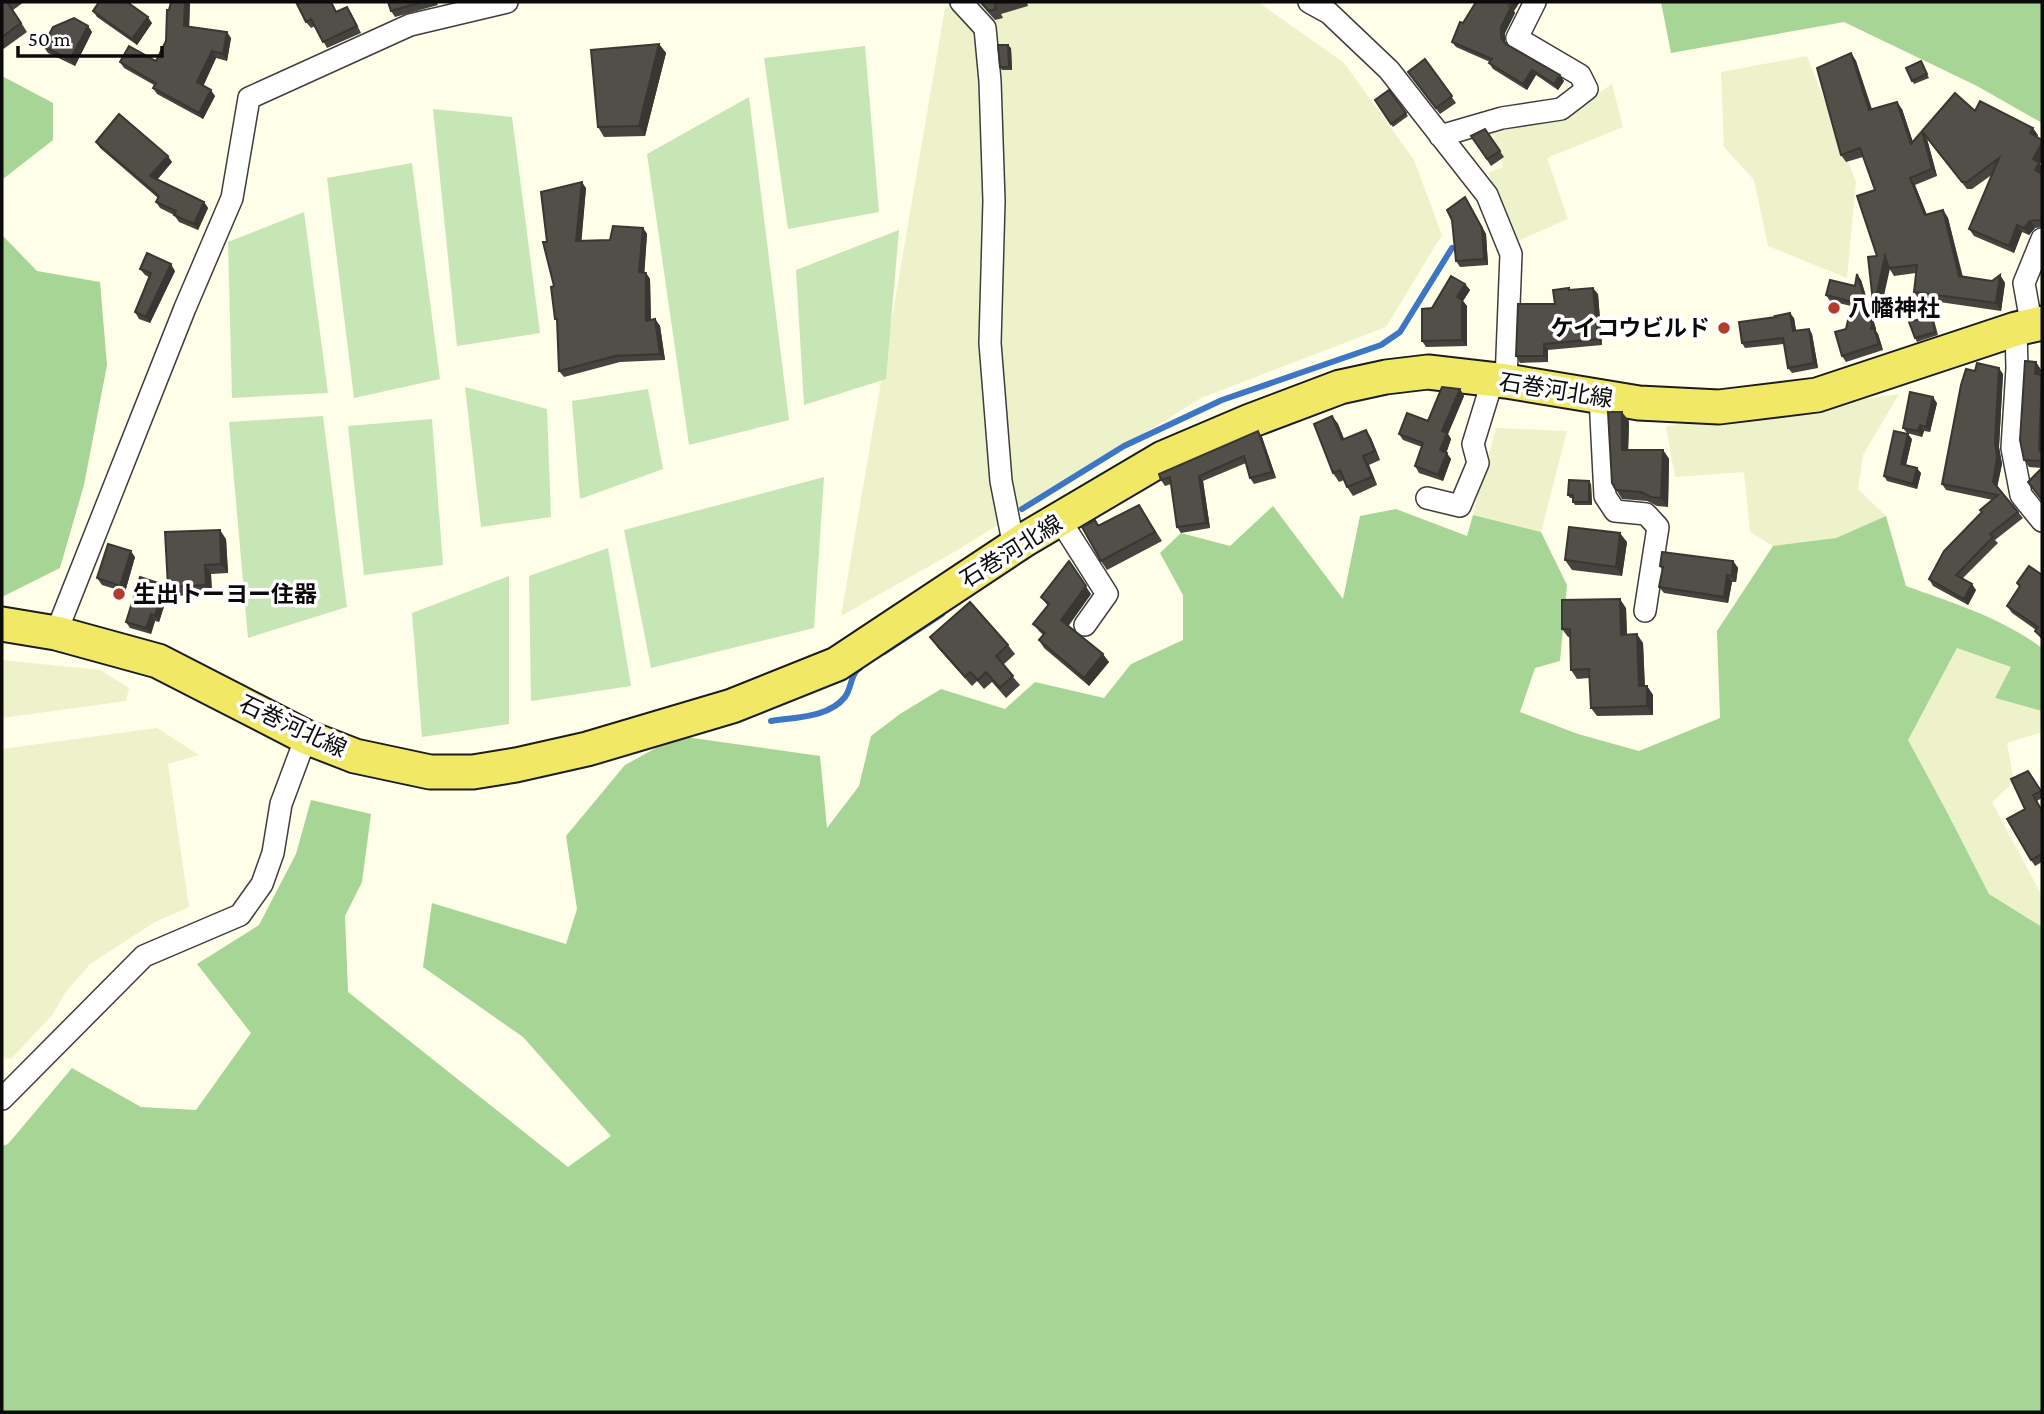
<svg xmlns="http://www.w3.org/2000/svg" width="2044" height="1414" font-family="'Crimson Pro','Noto Sans JP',serif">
	<rect width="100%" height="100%" fill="#fefee9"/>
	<path fill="#eef2cb" d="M960,2H1258L1344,63L1414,160L1442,235L1386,327L1201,398L956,551L841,616L945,8Z
		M1807,56L1856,182L1847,278L1768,246L1754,180L1724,147L1721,72Z
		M1612,84L1623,127L1547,158L1568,219L1518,241L1488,173L1503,167L1492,133L1566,115Z
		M1899,394L1863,455L1858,489L1886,516L1836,538L1773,546L1750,532L1744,472L1675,477L1666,426Z
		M1496,428L1567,431L1541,532L1473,515Z
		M1957,648L2012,667L1995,698L2042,711V732L2007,743L2014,782L1992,802L2042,896V927L1989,894L1947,812L1907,740Z
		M2,660L100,670L129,688L126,701L2,718Z
		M157,728L199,755L168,764L189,907L155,922L90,964L65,993L53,1014L11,1059L2,1058V749Z"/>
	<path fill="#c6e6b6" d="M865,46L879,212L788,229L764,58Z
		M749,97L789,420L689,445L647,154Z
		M433,109L512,117L540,333L457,346Z
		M412,163L440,379L354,398L327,178Z
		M304,212L328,393L232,398L228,242Z
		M899,230L886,379L804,405L796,270Z
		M465,387L547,409L551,517L481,527Z
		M648,389L663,469L580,499L572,401Z
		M323,416L347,607L248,638L229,422Z
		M432,419L443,565L364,575L348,426Z
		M824,477L814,628L651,668L624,530Z
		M608,548L631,686L531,701L529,576Z
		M509,576V724L422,737L412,613Z"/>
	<path fill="#a7d596" d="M1661,2H2042V123L1977,86L1844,22L1671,53Z
		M2,76L53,103V140L3,179L2,186Z
		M2,235L37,271L100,282L107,365L84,485L60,568L2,597Z
		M1273,506L1343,599L1360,516L1396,509L1467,536L1473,515L1541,532L1567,585L1560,661L1535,668L1520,712L1578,734L1639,751L1720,718L1717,631L1773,546L1836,538L1886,516L1906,586C1953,603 2002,618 2042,648V711L1995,698L2011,667L1957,648L1908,740L1947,812L1989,894L2042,927V1412H2V1146L8,1144L72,1068L141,1107L196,1110L251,1033L197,964L259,925L296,854L311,800L371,814L362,882L345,916L348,992L568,1167L611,1136L523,1037L423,967L432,903L566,944L577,909L566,836L625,765L678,736L820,756L827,828L859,786L871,736L900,714L941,689L1005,709L1035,682L1104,698L1131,664L1183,640V595L1160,553L1181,533L1230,546Z"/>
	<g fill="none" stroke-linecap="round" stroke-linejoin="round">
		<path stroke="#3c76c5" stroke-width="6" d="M1022,509L1124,446L1222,400L1381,345L1400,332L1452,248
			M884,652L942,614
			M771,721C796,717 828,718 845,697C852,688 850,674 860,668"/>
		<defs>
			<path id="minor" d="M961,2L985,28L990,81L994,201L990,343L1001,481L1014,547
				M1309,2L1329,13L1389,70L1487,195L1511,254L1506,381
				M1440,136L1502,118L1561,109L1587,89L1580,75L1517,38L1535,2
				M2033,324L2029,311L2024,283L2042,239
				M2016,329L2017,368L2012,448L2021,495L2042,521
				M1600,397L1605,496L1615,511L1646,514L1658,527L1645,611
				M1427,498L1460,506L1478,463L1473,444L1493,379
				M1060,520L1107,594L1085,625
				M56,633L185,308L232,198L249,98L410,25L507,2
				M2,1099L144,956L240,915L262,884L273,853L281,804L306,737"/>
			<path id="primary" d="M2,624L56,633L158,661L306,737L355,756L430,772H473L516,765L587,749L732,706L837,664L1024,540L1163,458L1250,421L1340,387L1386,377L1428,372L1506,381L1639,403L1719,407L1817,395L2016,329L2042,323"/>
		</defs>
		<use href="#minor" stroke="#3e3e3e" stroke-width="24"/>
		<use href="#primary" stroke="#1c1c1c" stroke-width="37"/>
		<use href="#minor" stroke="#fff" stroke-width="21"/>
		<use href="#primary" stroke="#f1e966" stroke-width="33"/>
	</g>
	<path fill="#47433e" d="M2,2H24L13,10L27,32L2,50Z
		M171,2H190L189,27L231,38L227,61L216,58L203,86L215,96L203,119L157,94L153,88L154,85L124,68L120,62L156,61L166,41Z
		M296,2L337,11L351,13L361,33L327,48L315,26L311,28L306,22Z
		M388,2H437L438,5L395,17L391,11Z
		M979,2H1027L1028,6L1001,14L1003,18L995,20Z
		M93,11L152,23L137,45L97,17Z
		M1514,11L1515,13L1505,33V43L1560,75L1564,81L1558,90L1536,75L1527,90L1493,69L1489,63L1490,62L1456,47L1452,42L1463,23Z
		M88,26L92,32L75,66L48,53L43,46Z
		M659,44L666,53L645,136L604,137L598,127Z
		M1011,48L1012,70H1002L1000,67Z
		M1851,53L1856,61L1872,109H1902L1913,142L1927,139L1937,176L1915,185L1927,215L1943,210L1948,218L1963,277L1992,281L2000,275L2005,283L2001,311L1919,299L1914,292L1916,273L1894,276L1889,268L1881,309H1878L1873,302L1877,256L1875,190L1863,157L1846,162L1841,155Z
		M1425,59L1456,103L1440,114L1412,78Z
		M1921,61L1929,78L1914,84L1912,81Z
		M1389,90L1408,116L1393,127L1375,100Z
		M1975,111L2038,135L2037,137L2042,140V159L2040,164L2042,167V227L2035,228L2029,235L2022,232L2014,253L1974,236L1969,229L1993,174L1972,189H1967L1927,139Z
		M1485,129L1504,157L1491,166L1471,136Z
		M96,142L172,162L157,180L204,202L208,208L198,230L179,222L174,215L160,208L156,202L158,198L100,148Z
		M586,188L581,241L610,240L643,228L647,234L644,273H646L650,279L651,320L655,319L660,326L665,360L620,362L564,377L559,371L557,322L555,319L554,286L547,242Z
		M1465,197L1486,234L1488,265L1460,267L1456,261Z
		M140,269L175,271L150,323L139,319L135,312L149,277L145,275Z
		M1861,280L1876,329V331L1878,334L1883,350L1846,362L1842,356L1851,306L1830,301L1826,295L1855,286Z
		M1465,284L1470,290L1463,301L1467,306V346L1426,347L1422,341L1432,308Z
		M1569,288L1570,290L1598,294L1602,345L1548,350V362L1520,363L1516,356Z
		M1932,316L1934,320L1938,335L1917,342L1915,338Z
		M1794,318L1796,331L1809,329L1812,334L1818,368L1792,373L1788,368L1784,344L1745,348L1742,343Z
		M2036,362L2041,370L2040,374L2042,375V468L2029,467L2024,460Z
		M1975,371L2003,374L1999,447L2002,464L1997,487L2023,518L1995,540L1998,543L1962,579L1976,590L1968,605L1933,586L1929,579L1993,500L1946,490L1942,484Z
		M1460,389L1464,396L1448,434L1451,439L1446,453L1451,459L1443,481L1419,473L1415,466L1422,447L1403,440L1399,434L1428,421Z
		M1937,403L1930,432L1924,431L1922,437L1907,433L1903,428Z
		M1332,416L1338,424L1344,439L1366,430L1371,438L1380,460L1369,465L1377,485L1353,496L1347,487L1344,480L1339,482L1333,473Z
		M1629,421L1628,450H1663L1669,459L1668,507L1657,506L1647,501L1622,499L1612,483Z
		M1258,431L1262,437L1276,478L1254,484L1250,478L1246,463L1203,481L1210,528L1181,533L1177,527L1171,484L1165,486L1161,480Z
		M1912,439L1906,465L1921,473L1917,489L1887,481L1884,476Z
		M1591,484L1592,505H1575L1573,502V498H1570L1568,495Z
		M1145,514L1162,541L1107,570L1101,561L1095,520L1099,525Z
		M226,539L228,573L211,574L212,594L174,596L168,587Z
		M1627,542L1622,576L1572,570L1565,560Z
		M135,557L125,592L102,585L97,578Z
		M1733,561L1738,568L1736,582H1732L1728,603L1664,593L1659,587L1662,570L1660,566Z
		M2042,575V640L2035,631L2036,630L2012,613L2007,606L2020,587L2017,583Z
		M164,585L169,591L159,622L155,621L151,634L130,628L126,622Z
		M1091,594L1068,626L1109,662L1089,686L1044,648L1039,640L1043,635L1039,631L1033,624L1048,606L1041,597Z
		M1626,608L1627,634L1643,643L1645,686H1647L1653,695V715L1597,716L1591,708L1589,678L1577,679L1571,670L1570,637H1568L1562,629Z
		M930,637L1008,645L1015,654L1003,665L1020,685L1006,698L992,682L984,689L977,681L972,686L937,647Z
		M2028,771L2042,792V798L2037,801L2042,810V862L2035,866L2031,860L2025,809Z"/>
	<path fill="#393732" d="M185,2H190L189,32L184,26Z
		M1512,2H1520L1514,11L1515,13L1505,33V44L1501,38V27Z
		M148,17L152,23L137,45L132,39Z
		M88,26L92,32L75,66L70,60Z
		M227,32L231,38L227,61L223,54Z
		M659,44L666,53L645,136L639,126Z
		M1008,45L1011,48L1012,70L1009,67Z
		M212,51L216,58L202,89L197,82Z
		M1851,53L1856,61L1874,118L1869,110Z
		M1532,70L1536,75L1527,90L1523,84Z
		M1560,75L1564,81L1558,90L1554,84Z
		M211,90L215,96L203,119L199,113Z
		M1897,102L1902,109L1916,152L1911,144Z
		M2033,128L2038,135L2035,140L2030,133Z
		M1922,131L1927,139L1937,176L1932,169Z
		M2042,143V159L2040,164L2042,167V173L2040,177L2035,170L2033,159Z
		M168,156L172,162L154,183L150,176Z
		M1910,178L1915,185L1930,223L1925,215Z
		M582,182L586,188L581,247L576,241Z
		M1465,197L1486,234L1488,265L1484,259Z
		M204,202L208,208L198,230L194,224Z
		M1943,210L1948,218L1964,284L1959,276Z
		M2030,221L2035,228L2029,235L2024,228Z
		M2017,225L2022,232L2014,253L2009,246Z
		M643,228L647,234L644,279L639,272Z
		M1885,256L1891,264L1881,309L1875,302Z
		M171,264L175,271L150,323L146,317Z
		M646,273L650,279L651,328L646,321Z
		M1857,274L1861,280L1876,329V331L1878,334L1883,350L1871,329Z
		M2000,275L2005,283L2001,311L1996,303Z
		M1465,284L1470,290L1463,301L1467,306V346L1462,340L1457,297Z
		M1593,288L1598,294L1602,345L1598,339Z
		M1790,313L1794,318L1797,336L1793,331Z
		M655,319L660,326L665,360L660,354Z
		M1809,329L1812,334L1818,368L1814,363Z
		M1544,344L1548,350V362L1544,356Z
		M2036,362L2041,370L2040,381L2035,374Z
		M1999,368L2003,374L1999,447L2002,464L1997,488L1993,482Z
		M1460,389L1464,396L1448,434L1451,439L1445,457L1440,450L1442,431Z
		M2042,391V455L2039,450Z
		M1933,397L1937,403L1930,432L1926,427Z
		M1622,412L1629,421L1628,458L1622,450Z
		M1332,416L1338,424L1348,449L1342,440Z
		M1920,425L1924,431L1922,437L1918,431Z
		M1366,430L1371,438L1380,460L1375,451Z
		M1258,431L1262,437L1276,478L1272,472Z
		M1908,434L1912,439L1905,469L1901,464Z
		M1663,450L1669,459L1668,507L1661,498Z
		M1447,453L1451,459L1443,481L1438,475Z
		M1363,456L1369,465L1377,485L1372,477Z
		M1917,468L1921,473L1917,489L1913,484Z
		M1199,476L1203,481L1210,528L1206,523Z
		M1589,481L1591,484L1592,505L1589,502Z
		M220,530L226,539L228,573L221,564Z
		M1620,533L1627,542L1622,576L1616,567Z
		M131,551L135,557L125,592L120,586Z
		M1069,561L1091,594L1067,628L1061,620Z
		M1733,561L1738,568L1736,582L1732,576Z
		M205,565L211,574L212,594L206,585Z
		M1727,575L1732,582L1728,603L1724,597Z
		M1972,584L1976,590L1968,605L1964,599Z
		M164,585L169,591L159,622L155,616Z
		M1620,599L1626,608L1627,643L1621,635Z
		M151,614L155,621L151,634L146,628Z
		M1637,634L1643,643L1645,695L1639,686Z
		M1103,654L1109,662L1089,686L1084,678Z
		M1647,686L1653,695V715L1647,706Z"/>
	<path fill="#524e48" stroke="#393732" stroke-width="2" d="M2,2H7L21,23L2,37Z
		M99,2H127L148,17L132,39L93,11Z
		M171,2H185L184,26L227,32L223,54L212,51L197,82L211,90L199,113L153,88L156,83L120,62L129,46L156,61L166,41L167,10H169Z
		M296,2H331L336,12L347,7L357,26L323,42L311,19L306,22Z
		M388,2H422L391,11Z
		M981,2H1003L995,4L996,9L989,11Z
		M1476,2H1512L1509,6L1511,7L1501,27V38L1506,44L1560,75L1554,84L1532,70L1523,84L1489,63L1492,59L1452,42L1460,22L1463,23Z
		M74,18L88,26L70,60L43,46L53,27Z
		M659,44L639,126L598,127L591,50Z
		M998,45H1008L1009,67H1000Z
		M1851,53L1869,110L1897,102L1911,144L1922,131L1932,169L1910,178L1925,215L1943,210L1959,276L1992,281L2000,275L1996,303L1914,292L1917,265L1889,268L1885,256L1875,302H1873L1868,257L1877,256L1857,196L1875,190L1860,148L1841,155L1817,68Z
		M1425,59L1452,96L1436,108L1408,72Z
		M1921,61L1927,74L1912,81L1906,68Z
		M1389,90L1406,113L1391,124L1375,100Z
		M1955,93L1975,111L1980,101L2033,128L2030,133L2042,140V143L2033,159L2039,163L2035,170L2042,174V220L2030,221L2024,228L2017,225L2009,246L1969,229L1999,158L1967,182H1962L1922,131Z
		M119,114L168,156L150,176L204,202L194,224L174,215L176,211L156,202L159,196L96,142Z
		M1485,129L1500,151L1487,159L1471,136Z
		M582,182L576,241L610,240L613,226L643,228L639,272L646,273V321L655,319L660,354L615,356L559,371L557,319H555L551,287L554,286L543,242H547L541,192Z
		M1465,197L1482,228L1484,259L1456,261L1452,220L1447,210Z
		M147,253L171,264L146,317L135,312L151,273L140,269Z
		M1857,274L1872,323L1871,329H1874L1879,344L1842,356L1835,332L1846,329L1852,302L1826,295L1830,280L1855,286Z
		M1451,276L1465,284L1457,297L1462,300V340L1422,341V309L1432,308Z
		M1569,288V290L1593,288L1598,339L1544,344V356H1516L1518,304H1555L1553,290Z
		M1790,313L1793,331L1809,329L1814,363L1788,368L1783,338L1742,343L1739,322L1776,317L1775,316Z
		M1932,316L1935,332L1915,338L1909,322Z
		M2025,361L2036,362L2035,374L2042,375L2039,450L2042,453V461L2024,460L2020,440Z
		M1977,363L1999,368L1995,441L1997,458L1993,482L2018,512L1990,534L1993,537L1956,575L1972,584L1964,599L1929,579L1944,551L1982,512L1980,510L1998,495L1942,484L1961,385L1966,369L1975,371Z
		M1442,387L1460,389L1442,431L1447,433L1440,450L1447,453L1438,475L1415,466L1423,443L1399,434L1407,413L1428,421Z
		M1910,392L1933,397L1926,427L1920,425L1918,431L1903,428Z
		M1608,412H1622V450H1663L1661,498L1651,497L1641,492L1616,490L1612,483Z
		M1332,416L1342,440L1366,430L1375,451L1363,456L1372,477L1347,487L1340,470L1333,473L1314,424Z
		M1258,431L1272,472L1250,478L1244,456L1199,476L1206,523L1177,527L1170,477L1161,480L1159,474Z
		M1894,431L1908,434L1901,464L1917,468L1913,484L1884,476Z
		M2042,468V500L2028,482Z
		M1569,480L1589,481V502H1573V495H1568Z
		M1139,505L1155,532L1101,561L1082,527L1095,520L1098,526Z
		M1569,527L1620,533L1616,567L1565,560Z
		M220,530L221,564L205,565L206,585L168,587L165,532Z
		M108,544L131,551L120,586L97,578Z
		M1662,552L1733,561L1732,576L1727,575L1724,597L1659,587L1663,567L1660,566Z
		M1069,561L1086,586L1061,620L1103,654L1084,678L1039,640L1045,633L1033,624L1049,604L1041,597Z
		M2029,566L2042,575V637L2035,631L2038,627L2007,606L2020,586L2017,583Z
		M140,577L164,585L155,616L151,614L146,628L126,622Z
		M1620,599L1621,635L1637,634L1639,686H1647V706L1591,708L1589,669L1571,670L1570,629H1562V600Z
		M970,602L1008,645L996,656L1013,676L1000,688L986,672L978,680L970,672L965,677L930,637Z
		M2028,771L2041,791L2033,795L2042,811V854L2031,860L2007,819L2025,809L2011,779Z"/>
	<g fill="#b23d2b" stroke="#fff" stroke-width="2.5">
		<circle cx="1834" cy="308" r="7"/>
		<circle cx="1724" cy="328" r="7"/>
		<circle cx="119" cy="594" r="7"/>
	</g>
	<g text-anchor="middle" stroke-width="7" stroke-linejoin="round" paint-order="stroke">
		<g font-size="23" font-weight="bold" fill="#0b0b0b" stroke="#fff" text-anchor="start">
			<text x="1848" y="316">八幡神社</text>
			<text x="1710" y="336" text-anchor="end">ケイコウビルド</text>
			<text x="133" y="602">生出トーヨー住器</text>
		</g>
		<g font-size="23" fill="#0b0b0b" stroke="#fff">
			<text transform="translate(1556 390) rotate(9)" y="8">石巻河北線</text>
			<text transform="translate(1011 551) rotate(-32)" y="8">石巻河北線</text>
			<text transform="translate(293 726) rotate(25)" y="8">石巻河北線</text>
		</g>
	</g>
	<rect width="2044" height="1414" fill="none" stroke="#0b0b0b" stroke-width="7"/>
	<path d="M18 46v10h144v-10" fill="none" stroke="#0b0b0b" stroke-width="3.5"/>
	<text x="28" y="46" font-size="21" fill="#0b0b0b" stroke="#ffffff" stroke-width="5" paint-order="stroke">50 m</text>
</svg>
